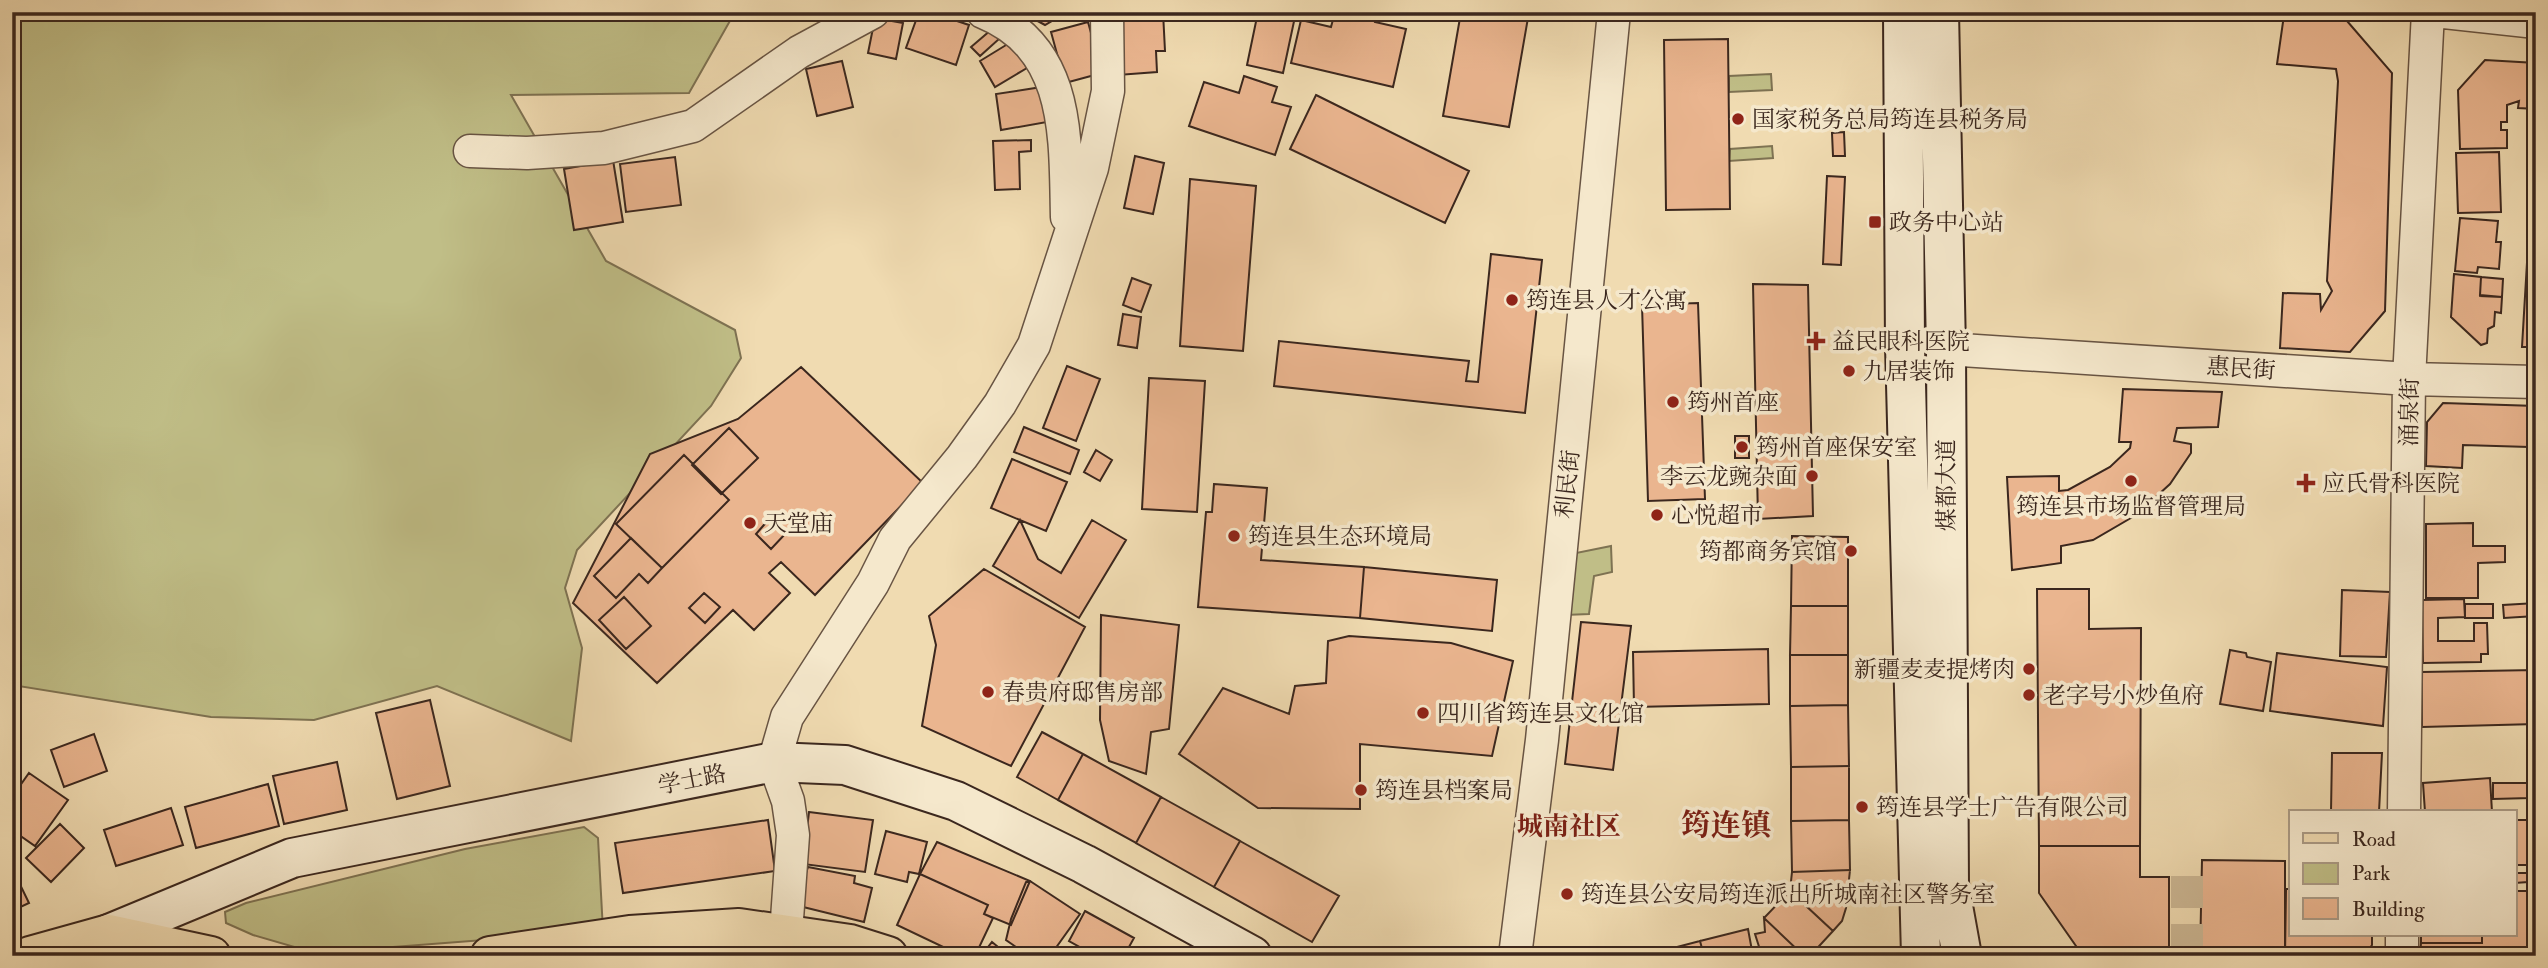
<svg xmlns="http://www.w3.org/2000/svg" width="2548" height="968" font-family="'IM FELL Double Pica','Noto Serif SC',serif">
	<rect width="100%" height="100%" fill="#f0dbb1"/>
	<filter id="stains"><feTurbulence type="fractalNoise" baseFrequency=".00286" numOctaves="4"/><feColorMatrix values="0 0 0 0 .2 0 0 0 0 .09 0 0 0 0 .02 0 0 0 .5 -.17"/></filter>
	<radialGradient id="worn" r=".72"><stop offset=".6" stop-color="#630" stop-opacity="0"/><stop offset="1" stop-color="#630" stop-opacity=".3"/></radialGradient>
	<path fill="#c0be87" stroke="#7e7252" stroke-width="2" d="M12,12H735L689,93L511,95L606,261L735,330L741,358L711,406L577,550L565,588L582,648L571,741L437,686L314,720L211,717L12,685Z
		M1771,74L1772,90L1729,92V76Z
		M1772,146L1773,158L1729,161L1730,149Z
		M1611,546L1612,572L1594,576L1589,614L1565,615L1571,554Z
		M584,827L598,838L603,931L315,953L253,935L226,923L225,912L246,903L465,849Z"/>
	<path fill="#eab58f" stroke="#3b271e" stroke-width="2" d="M919,12H930L969,25L956,65L906,48Z
		M1021,12H1067L1045,25Z
		M1114,12H1163L1165,51H1156L1157,72L1118,75Z
		M1258,12H1296L1283,73L1247,65Z
		M1335,12H1377L1375,22L1406,29L1393,87L1291,63L1301,20L1331,27Z
		M1461,12H1529L1509,127L1443,116Z
		M2341,14L2392,73L2385,311L2350,352L2280,348L2283,293L2320,294L2321,310L2332,291L2327,281L2338,81L2336,69L2277,64L2284,15Z
		M875,18L903,23L896,59L868,53Z
		M1088,22L1102,73L1065,83L1051,32Z
		M991,30L999,39L980,56L971,47Z
		M1728,39L1730,209L1666,210L1664,40Z
		M1011,42L1027,68L995,87L980,61Z
		M2485,60L2536,63V109L2518,108L2519,101L2507,105V122H2501V130H2507V148L2460,149L2458,90Z
		M842,61L853,107L817,116L806,69Z
		M1244,76L1277,87L1272,102L1291,107L1275,155L1189,126L1204,82L1239,93Z
		M1042,87L1047,122L1001,130L996,94Z
		M1316,95L1469,171L1445,223L1290,149Z
		M1844,132L1845,156H1833L1832,133Z
		M1031,140V151L1019,152L1020,189L995,190L993,141Z
		M2499,152L2501,212L2458,213L2456,153Z
		M1135,156L1164,163L1153,214L1124,208Z
		M675,157L681,205L626,212L620,164Z
		M613,160L623,222L574,230L564,169Z
		M1827,176L1845,177L1841,265L1823,264Z
		M1190,179L1256,186L1243,351L1180,346Z
		M2536,190V347H2522L2531,195Z
		M2460,218L2498,221L2496,242H2501L2499,269L2478,267L2477,273L2455,271Z
		M1491,254L1542,260L1525,413L1274,386L1279,341L1469,361L1466,381L1478,382Z
		M2454,274L2481,277L2480,296L2502,297L2501,313L2495,312L2494,326L2488,329L2487,343L2481,345L2451,317Z
		M2481,277L2503,279L2502,297L2480,295Z
		M1132,278L1151,285L1141,312L1123,305Z
		M1753,284L1808,285L1813,516L1758,519Z
		M1698,303L1705,499L1648,501L1642,305Z
		M1123,314L1141,317L1137,348L1118,345Z
		M1067,366L1100,379L1076,441L1043,428Z
		M801,367L923,483L815,595L781,562L769,573L790,593L754,630L733,610L657,683L573,603L650,454L738,419Z
		M1149,378L1205,381L1197,512L1142,509Z
		M2123,389L2222,392L2218,427L2177,428L2174,441L2191,444V453L2170,484L2136,515L2093,540L2061,546V563L2012,570L2007,477L2059,476V491L2068,490L2110,467L2130,448L2131,442H2119Z
		M2443,403L2536,406V464H2529V447L2463,445L2462,468L2426,466L2427,422Z
		M1024,427L1079,450L1070,474L1014,452Z
		M729,428L758,458L721,494L692,465Z
		M1735,436H1749V458H1735Z
		M1096,450L1112,460L1100,481L1084,472Z
		M684,455L729,500L662,568L616,524Z
		M1012,459L1067,482L1046,531L991,508Z
		M1214,484L1267,488L1261,560L1364,567L1360,618L1198,607L1206,512H1212Z
		M770,518L786,533L771,549L756,534Z
		M1020,520L1038,559L1061,573L1092,520L1126,540L1079,618L993,566Z
		M2473,523V546H2505V562L2478,563V598H2426V524Z
		M1792,536L1848,537V606H1791Z
		M631,538L662,568L648,583L639,574L616,598L594,576Z
		M1364,567L1497,580L1492,631L1360,618Z
		M984,569L1085,627L1011,766L922,726L936,645L929,616Z
		M2037,589H2089V629L2141,628L2140,846H2039Z
		M2342,590L2390,592L2386,657L2340,656Z
		M704,593L720,607L705,623L689,608Z
		M624,597L651,626L626,649L599,620Z
		M2464,599L2465,617L2438,618V641H2474V623H2487L2488,654H2481V662L2423,663L2422,600Z
		M2536,603V616L2504,618L2503,605Z
		M2465,604H2493V618H2465Z
		M1791,606H1848V655H1790Z
		M1101,615L1179,625L1169,729L1151,732L1146,774L1109,761L1100,720Z
		M1581,622L1631,626L1613,770L1565,764Z
		M1349,636L1451,643L1513,661L1492,756L1360,744V809L1258,808L1179,754L1223,688L1289,714L1295,686L1326,683L1328,641Z
		M1768,649L1769,704L1634,707L1633,652Z
		M2230,650L2246,653L2247,657L2271,662L2263,711L2220,704Z
		M2277,653L2387,667L2383,726L2270,711Z
		M1790,655H1848V705L1790,706Z
		M2536,670V724L2422,727V672Z
		M430,700L450,786L397,799L376,713Z
		M1848,705L1849,766L1791,767L1790,706Z
		M1042,732L1083,754L1058,800L1017,777Z
		M94,734L107,771L64,787L51,750Z
		M2332,753H2382L2379,812H2331Z
		M1083,754L1161,797L1136,843L1058,800Z
		M337,762L347,810L284,824L273,776Z
		M1849,766V820L1791,821V767Z
		M29,773L68,800L35,846L12,830V797Z
		M2490,778L2492,812H2425L2423,783Z
		M2493,783H2530V798L2493,799Z
		M268,784L279,826L196,848L185,807Z
		M1161,797L1240,841L1214,887L1136,843Z
		M171,808L183,845L116,866L104,830Z
		M809,812L873,820L865,872L803,864Z
		M768,820L775,871L623,893L615,843Z
		M1849,820L1850,870L1792,872L1791,821Z
		M2515,820H2530V865H2515Z
		M60,824L84,848L51,882L26,858Z
		M886,831L927,842L919,874L909,872L907,882L875,874Z
		M1240,841L1339,896L1312,942L1214,887Z
		M937,842L1030,881L1011,925L984,914L988,905L920,874Z
		M2039,846H2140V877H2169V956H2083L2039,893Z
		M2202,860L2285,861V956H2200Z
		M808,867L855,876L854,883L872,888L864,922L795,905Z
		M12,868L29,903L12,911Z
		M1850,870L1846,908L1842,921L1833,931L1790,891L1792,872Z
		M2515,873H2528V882L2515,883Z
		M920,874L988,905L984,914L993,918L975,956H962L897,925Z
		M1030,881L1080,914L1050,956H1029L1006,940L1011,919L1026,882Z
		M2286,889H2291V935H2372V945L2364,956H2285Z
		M1790,891L1833,931L1810,956H1804L1764,918Z
		M2515,891H2529V956H2420L2421,943H2482V935H2515Z
		M1085,911L1134,938L1124,956H1096L1069,941Z
		M1764,918L1804,956H1762L1755,934L1765,932Z
		M1748,929L1753,956H1704L1700,941Z
		M2421,935H2482V943H2421Z
		M1700,941L1704,956H1650V954Z
		M992,942L1009,956H981Z
		M1143,949L1156,956H1139Z"/>
	<g fill="none" stroke-linecap="round" stroke-linejoin="round">
		<path stroke="#ccb794" stroke-width="32" stroke-dasharray="32 16" stroke-linecap="butt" d="M2187,956V870"/>
		<defs>
			<path id="minor" d="M983,12C1071,48 1065,138 1067,217
				M2444,12L2536,22
				M470,151L527,153L604,148L693,126L799,52L873,12
				M1946,349L2409,379L2536,382
				M2404,812L2409,379L2428,12
				M786,933L793,835L788,801L774,762L787,717L873,583L895,539L962,457L1000,404L1034,345L1092,168L1108,91L1107,12
				M1515,956L1542,740L1614,12
				M2402,956V935"/>
			<path id="secondary" d="M1903,12L1905,346L1921,956
				M1939,12L1946,349L1949,884L1962,956
				M109,934L292,858L774,762L845,765L956,801L1084,864L1252,956"/>
			<path id="primary" d="M30,956L109,934L211,956
				M490,956L630,935L739,928L850,944L888,956"/>
		</defs>
		<use href="#minor" stroke="#685443" stroke-width="35"/>
		<use href="#secondary" stroke="#3b271e" stroke-width="42"/>
		<use href="#primary" stroke="#3b271e" stroke-width="42"/>
		<use href="#minor" stroke="#f5e8cc" stroke-width="32"/>
		<use href="#secondary" stroke="#f5e8cc" stroke-width="38"/>
		<use href="#primary" stroke="#f0dbb1" stroke-width="38"/>
	</g>
	<g fill="#8f2418" stroke="#f5e8cc" stroke-width="2.5">
		<circle cx="1738" cy="119" r="7"/>
		<rect x="1868" y="215" width="14" height="14" rx="3.5"/>
		<circle cx="1512" cy="300" r="7"/>
		<path d="M1812.5 330.5h7v7h7v7h-7v7h-7v-7h-7v-7h7z"/>
		<circle cx="1849" cy="371" r="7"/>
		<circle cx="1673" cy="402" r="7"/>
		<circle cx="1742" cy="447" r="7"/>
		<circle cx="1812" cy="476" r="7"/>
		<circle cx="2131" cy="481" r="7"/>
		<path d="M2302.5 472.5h7v7h7v7h-7v7h-7v-7h-7v-7h7z"/>
		<circle cx="1657" cy="515" r="7"/>
		<circle cx="750" cy="523" r="7"/>
		<circle cx="1234" cy="536" r="7"/>
		<circle cx="1851" cy="551" r="7"/>
		<circle cx="2029" cy="669" r="7"/>
		<circle cx="988" cy="692" r="7"/>
		<circle cx="2029" cy="695" r="7"/>
		<circle cx="1423" cy="713" r="7"/>
		<circle cx="1361" cy="790" r="7"/>
		<circle cx="1862" cy="807" r="7"/>
		<circle cx="1567" cy="894" r="7"/>
	</g>
	<g text-anchor="middle" stroke-width="7" stroke-linejoin="round" paint-order="stroke">
		<g font-size="23" fill="#3b271e" stroke="#f5e8cc" text-anchor="start">
			<text x="1752" y="127">国家税务总局筠连县税务局</text>
			<text x="1889" y="230">政务中心站</text>
			<text x="1526" y="308">筠连县人才公寓</text>
			<text x="1832" y="349">益民眼科医院</text>
			<text x="1863" y="379">九居装饰</text>
			<text x="1687" y="410">筠州首座</text>
			<text x="1756" y="455">筠州首座保安室</text>
			<text x="1798" y="484" text-anchor="end">李云龙豌杂面</text>
			<text x="2322" y="491">应氏骨科医院</text>
			<text x="2131" y="514" text-anchor="middle">筠连县市场监督管理局</text>
			<text x="1671" y="523">心悦超市</text>
			<text x="764" y="531">天堂庙</text>
			<text x="1248" y="544">筠连县生态环境局</text>
			<text x="1837" y="559" text-anchor="end">筠都商务宾馆</text>
			<text x="2015" y="677" text-anchor="end">新疆麦麦提烤肉</text>
			<text x="1002" y="700">春贵府邸售房部</text>
			<text x="2043" y="703">老字号小炒鱼府</text>
			<text x="1437" y="721">四川省筠连县文化馆</text>
			<text x="1375" y="798">筠连县档案局</text>
			<text x="1876" y="815">筠连县学士广告有限公司</text>
			<text x="1581" y="902">筠连县公安局筠连派出所城南社区警务室</text>
		</g>
		<g font-size="23" fill="#3b271e" stroke="#f5e8cc">
			<text transform="translate(2241 368) rotate(4)" y="8">惠民街</text>
			<text transform="translate(2409 412) rotate(-89)" y="8">涌泉街</text>
			<text transform="translate(1567 484) rotate(-84)" y="8">利民街</text>
			<text transform="translate(1946 485) rotate(-90)" y="8">煤都大道</text>
			<text transform="translate(692 779) rotate(-11)" y="8">学士路</text>
		</g>
		<g font-size="26" font-weight="bold" fill="#7a1f14" stroke="#f5e8cc">
			<text x="1569" y="835">城南社区</text>
		</g>
		<g font-size="30" font-weight="bold" fill="#7a1f14" stroke="#f5e8cc">
			<text x="1726" y="835">筠连镇</text>
		</g>
	</g>
	<rect width="2548" height="968" fill="none" stroke="#f0dbb1" stroke-width="42"/>
	<rect x="14" y="14" width="2520" height="940" fill="none" stroke="#3b271e" stroke-width="3.5"/>
	<rect x="21" y="21" width="2506" height="926" fill="none" stroke="#3b271e" stroke-width="2"/>
	<rect x="2289" y="810" width="228" height="126" fill="#f5e8cc" stroke="#ab9b86" stroke-width="2"/>
	<rect x="2303" y="833" width="35" height="10" fill="#f0dbb1" stroke="#ab9b86" stroke-width="2"/>
	<text x="2352" y="846" font-size="21" fill="#3b271e">Road</text>
	<rect x="2303" y="863" width="35" height="21" fill="#c0be87" stroke="#ab9b86" stroke-width="2"/>
	<text x="2352" y="880" font-size="21" fill="#3b271e">Park</text>
	<rect x="2303" y="898" width="35" height="21" fill="#eab58f" stroke="#ab9b86" stroke-width="2"/>
	<text x="2352" y="916" font-size="21" fill="#3b271e">Building</text>
	<rect width="100%" height="100%" filter="url(#stains)"/>
	<rect width="100%" height="100%" fill="url(#worn)"/>
</svg>
